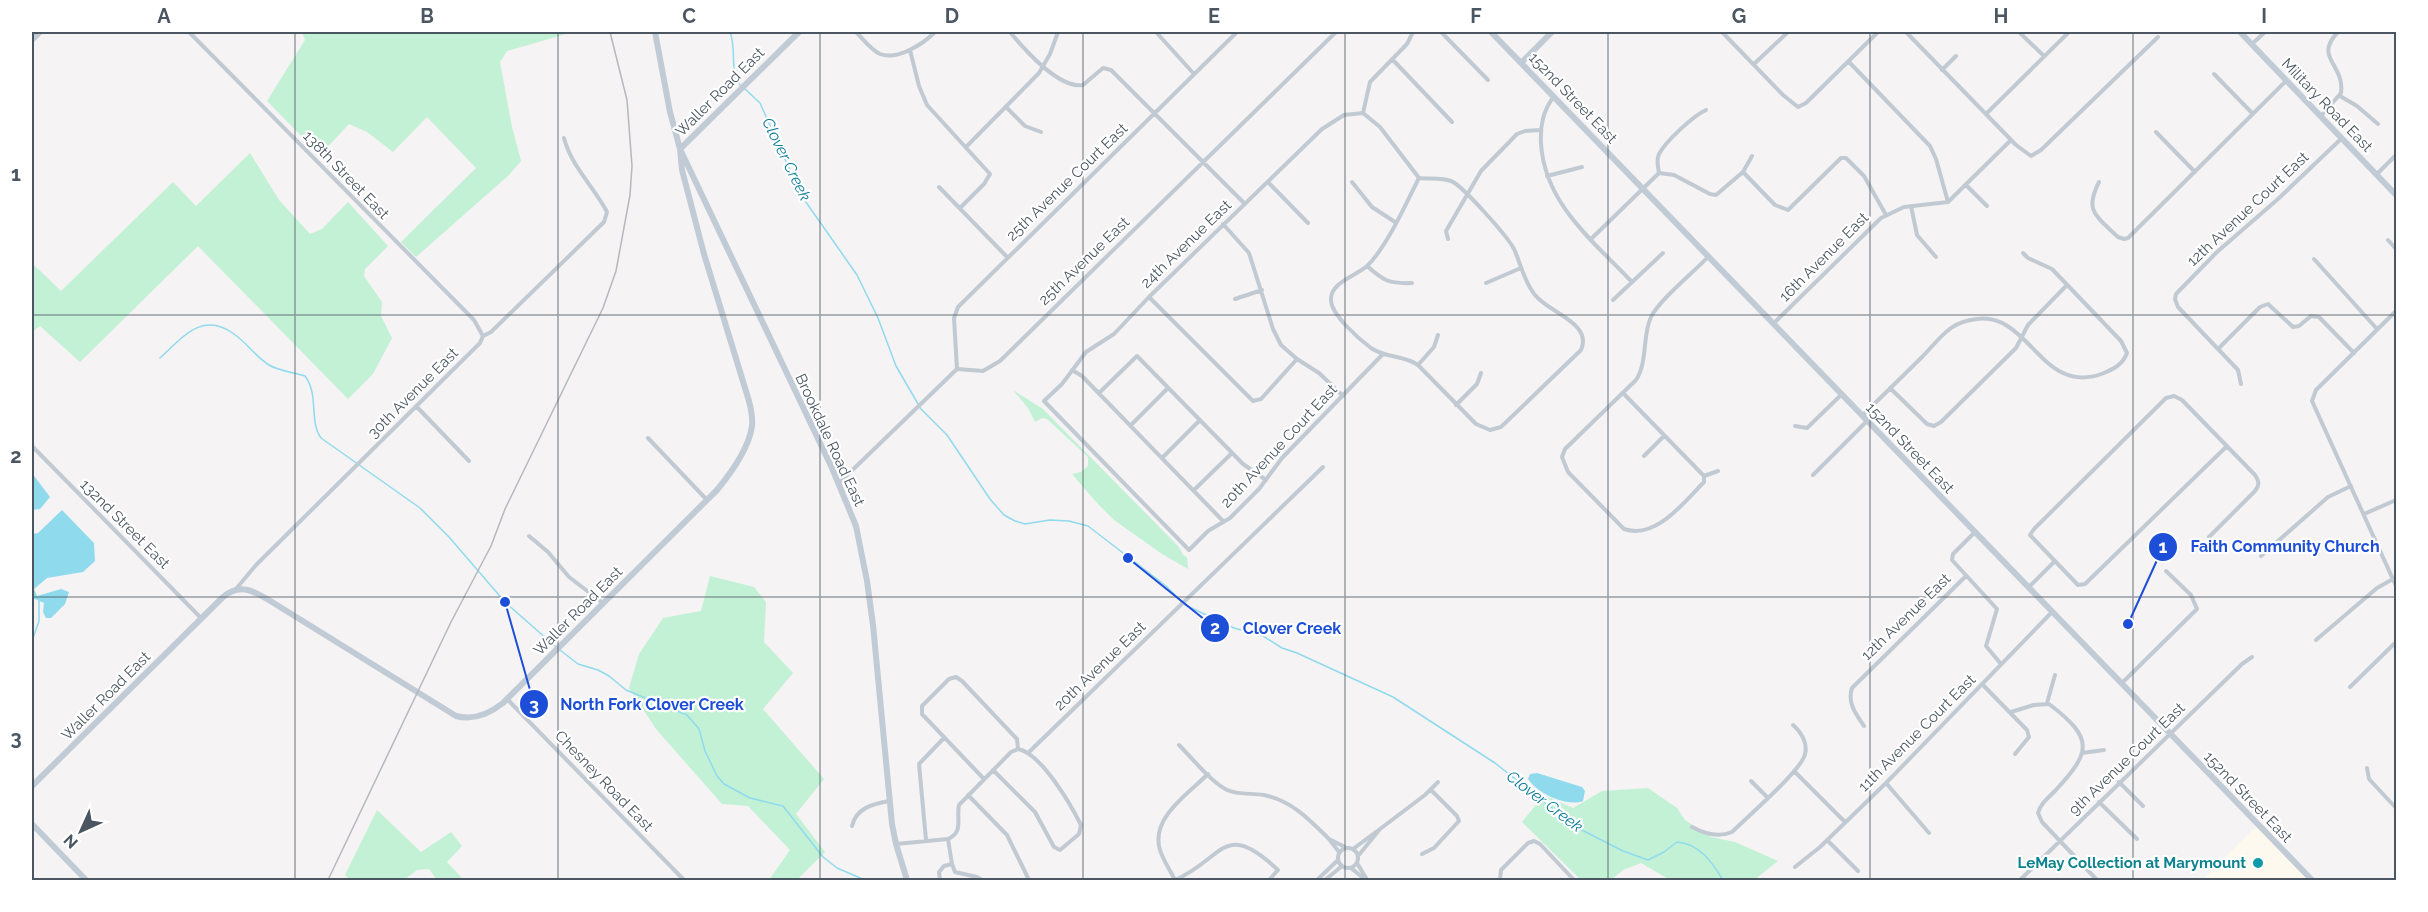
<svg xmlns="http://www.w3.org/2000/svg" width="2428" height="912" font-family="Raleway,sans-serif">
	<rect width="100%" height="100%" fill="#f5f3f3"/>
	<path fill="#fdf9ef" d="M2259,825L2312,880H2202L2256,827Z"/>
	<path fill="#c3f1d5" d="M302,32H573L507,51L500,62L512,127L521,161L509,175L416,257L401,242L476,168L427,117L393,152L367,132L349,124L320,155L267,101L305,40Z
		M250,153L279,200L310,234L322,229L348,202L388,246L365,269L364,276L382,302L381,316L392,338L373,374L348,399L198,246L80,362L40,326L32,332V263L61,291L173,182L196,206Z
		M1013,390L1043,409L1179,547L1183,555L1187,557L1188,569L1162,554L1114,520L1097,503L1072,474L1081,472L1088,466V457L1047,419L1042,418L1035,422L1028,408Z
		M710,576L754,587L766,602L764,642L793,673L763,709L824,779L796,814L825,852L797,880H769L790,850L748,806L722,804L656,729L629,688L639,654L663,618L701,611Z
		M1648,788L1677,808L1685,820L1711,837L1735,842L1778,861L1754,880H1670L1641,863L1623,870L1611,880H1581L1522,822L1544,795L1573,808L1602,791Z
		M377,810L421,852L451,832L462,846L447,862L464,880H437L429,869L417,870L404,880H350L345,875Z"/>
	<path fill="#90daee" d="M32,473L50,497L40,509L32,510Z
		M62,510L94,543L95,561L83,572L47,578L34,589L37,596L61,589L69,592L65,604L51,618H46L43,612L44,603L35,599L32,600V534L38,533Z
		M1537,773L1582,787L1585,791L1583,801C1567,807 1538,794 1528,779L1530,774Z"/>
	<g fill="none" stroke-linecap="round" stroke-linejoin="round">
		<path stroke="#90daee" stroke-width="1.5" d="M730,32C737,49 729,72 740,85
			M744,88L760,103L801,195L857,275L878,318L896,366L921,409L947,435L990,499L1004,515L1015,521L1025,524L1050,520L1069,521L1088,526L1166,586L1185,605L1234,628L1263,636L1282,648L1297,653L1393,697L1495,763L1576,827L1623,851L1648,860L1664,852L1677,842C1700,844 1712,862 1723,880
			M160,358C183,337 202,311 234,334C247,343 256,357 269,365C279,371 293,372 305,376C319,394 309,422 321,438L420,508L449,537L505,602L556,647
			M32,641L39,621V601
			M560,650L578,664L598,670L609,676L626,690L687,715L699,729L705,751L717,776L724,784L750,798L783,806L823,857L837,868L865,880"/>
		<path stroke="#c1cad2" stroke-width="4" d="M189,32L474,320L483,336
			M856,32C863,39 871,50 880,54C898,61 924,43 935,32
			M1010,32C1024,49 1059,89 1083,85L1103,68L1111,70L1245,204
			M1156,32L1194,74
			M1441,32L1488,80
			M1722,32L1783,95L1798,107L1806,103L1878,32
			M1906,32L2016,145L2031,156L2041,150L2158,37
			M2019,32L2044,56
			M2252,44L2265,32
			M910,50L919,86L927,105L990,174L984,184L960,208
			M1392,59L1452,122
			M1849,62L1930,146L1936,159L1948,202
			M1754,64L1788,32
			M1942,70L1956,56
			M2214,74L2253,114
			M1554,96C1543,111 1540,125 1541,144C1545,204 1593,241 1631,281
			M2340,96L2357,106L2378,124
			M1006,107L1025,126L1041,132
			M1363,113L1370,82L1407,44L1413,32
			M1986,114L2069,32
			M2321,116L2341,93C2345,64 2313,58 2338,32
			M2156,132L2195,172
			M967,146L1039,73L1050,54L1058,32
			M1743,172L1775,205L1788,210L1841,158H1846L1864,176L1886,215
			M1659,173L1674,175L1710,194L1716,195L1743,172L1752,156
			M1659,173C1658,167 1656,160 1659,154C1666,141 1693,116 1706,110
			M2377,174L2396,155
			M1547,176L1582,167
			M1268,182L1308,223
			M1352,182L1372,207L1395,222
			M2099,182C2084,211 2096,216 2118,237L2124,239L2128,238L2287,80
			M1966,185L1987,206
			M939,187L1007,257
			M1911,206L1917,235L1936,257
			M1223,224L1249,253L1273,329L1281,345L1297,359L1319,373L1343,396
			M1448,239L1446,231L1481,171L1517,134L1525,131L1540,130
			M1591,239L1659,173
			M2388,240L2396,249
			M2314,259L2377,329
			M1367,266C1384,281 1389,284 1412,283
			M1486,283L1521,268
			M1149,297L1253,401L1261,399L1297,359
			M1235,299L1262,290
			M1613,300L1663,253
			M2396,311L2316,390L2312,401L2396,586
			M1774,323L1881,218L1904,207L1948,202L2011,140
			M2218,349L2260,307L2268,304L2293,327L2299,326L2311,316L2319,317L2354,353
			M1383,354L1282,458L1259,489L1230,518L1208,531L1189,550L1044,401L1062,384L1086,352L1114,334L1149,297L1322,129L1344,115L1363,113L1380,127L1419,178C1429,179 1442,178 1451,181C1462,185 1508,237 1514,249C1521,264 1524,282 1535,295C1549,313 1593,323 1581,350L1501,427L1490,430L1476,424L1418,365C1404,355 1385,358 1371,348C1359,339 1330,314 1331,299C1331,282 1356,276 1367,266C1387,247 1406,203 1419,178
			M1418,365L1434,347L1438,335
			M957,369L983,371L1000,361L1336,32
			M957,369L954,318L958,307L1237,32
			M1072,370L1082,376L1223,521
			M2241,384L2238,370L2178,307L2175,299L2176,294L2217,252L2278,199L2342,138
			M1890,388L1927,424L1934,426L1941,422L2016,348L2028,325L2067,285
			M1099,393L1137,356L1243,464L1266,480
			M1623,393L1704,476
			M1456,405L1477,384L1481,373
			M417,407L469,461
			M1863,415C1882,396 1902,377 1922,357C1931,348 1940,336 1951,328C1958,323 1968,320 1977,319C2030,312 2042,398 2104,373C2114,369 2123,364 2127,353L2121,341L2052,269L2028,258L2023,253
			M1131,425L1168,388
			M1795,426L1807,428L1841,395
			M648,438L707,500
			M32,446L201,618
			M1644,456L1664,436
			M1162,458L1200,420
			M1813,475L1867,421
			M1704,476V482C1684,502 1656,540 1624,529L1568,472L1562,457L1565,449L1636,380C1648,362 1642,336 1651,317C1660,299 1694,272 1709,256
			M1704,476L1718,471
			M839,483L957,369
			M1194,490L1232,453
			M2364,514L2396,500
			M1975,532L1953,554L1952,560L1997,609L1986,646L2001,664
			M529,536L548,552L569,577L603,603
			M2209,537L2255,491C2260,485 2259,481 2255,475L2182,400L2174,396L2166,398L2034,529L2030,535L2078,585L2085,584L2227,446
			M2261,556L2328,497L2351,486
			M2029,587L2054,562
			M236,589L256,565L480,343L483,336L491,332L604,222L607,212C594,187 571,166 564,138
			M2316,640L2377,588L2393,579
			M2122,683L2197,609L2191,595L2166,571
			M1982,684L2027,730L2029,737L2015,754
			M2350,687L2396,642
			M507,699L684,880
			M2047,703L2055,675
			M2011,712L2034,705L2049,704C2095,739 2091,752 2055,791C2048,798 2041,803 2038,813L2042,822L2097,880
			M1864,726C1856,714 1847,703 1852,688L1966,576
			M1179,745C1192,758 1211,782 1227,790C1238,795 1252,793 1264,795C1292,801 1309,819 1329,839
			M1028,753L1323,467
			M2082,753L2104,750
			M2367,768L2369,779L2396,808
			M1794,771L1845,822
			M984,779L922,714V706L949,679L956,677L962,681L1017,739L1018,749
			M1751,781L1767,797
			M2119,782L2143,806
			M1886,783L1929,833
			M968,795L1007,835L1029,880
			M2099,802L2137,839
			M852,826C856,808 873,804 889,801
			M1692,827C1705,834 1718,838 1732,832C1746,818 1802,770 1805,754C1808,743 1801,732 1793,725
			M1380,829L1425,795L1438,782
			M948,839L952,864L955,872L977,877L982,880
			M926,840L919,764L944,738
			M1827,840L1858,871
			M896,844L948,839C964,832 956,819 959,805L1011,752L1018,749C1041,753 1071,805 1081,825L1079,834L1060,850L1054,847L1035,812L993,770
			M1338 858a10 10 0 1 1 20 0a10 10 0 1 1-20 0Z
			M1353,849L1380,829L1358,856
			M1339,852L1329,839L1345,847
			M1422,854L1434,848L1459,821L1457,816L1431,790
			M1795,867L1820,847L1886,783L2052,612
			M1351,868L1362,877L1366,878L1357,863
			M940,880L939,872L944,866L952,864
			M1175,880C1224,859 1223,818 1278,870L1269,880
			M1175,880C1170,870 1163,860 1160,850C1150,818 1189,793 1208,774
			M1317,880L1337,861
			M1325,880L1342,866
			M1500,880L1501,870L1528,843L1534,841L1540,844L1574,880
			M2020,880L2242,664L2252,657"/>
		<path stroke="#c1cbd6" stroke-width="6" d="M655,32L670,112L680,149L832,468L856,526L867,581L873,625L892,824L896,844L907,880
			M1491,32L2312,880
			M2240,32L2396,195
			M32,40L40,32
			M1521,63L1552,32
			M32,786L222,598C240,582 254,591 272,602L456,716C474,721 489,714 503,703L717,490C731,473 749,448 752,426C753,418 751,409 749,401L704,254L682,170L680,149L799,32
			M32,824L86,880"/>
		<path stroke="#b5b8bd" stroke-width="1.5" d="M328,880L451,622L491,546L505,509L603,308L616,271L630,195L632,166L627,100L610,32"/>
	</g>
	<path fill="none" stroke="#4a5661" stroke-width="1.5" stroke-opacity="0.55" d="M295,32V880M558,32V880M820,32V880M1083,32V880M1345,32V880M1608,32V880M1870,32V880M2133,32V880M32,315H2396M32,597H2396"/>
	<circle fill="#0f9aa8" stroke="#fff" stroke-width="2" cx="2258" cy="863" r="6"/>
	<g text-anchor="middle" stroke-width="4.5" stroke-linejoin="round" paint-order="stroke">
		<g font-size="15" fill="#4a5661" stroke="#fff">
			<text transform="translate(720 92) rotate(-45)" y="5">Waller Road East</text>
			<text transform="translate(1573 98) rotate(46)" y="5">152nd Street East</text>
			<text transform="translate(2327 105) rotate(46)" y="5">Military Road East</text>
			<text transform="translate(346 175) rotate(46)" y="5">138th Street East</text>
			<text transform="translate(1067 182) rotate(-44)" y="5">25th Avenue Court East</text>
			<text transform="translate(2248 209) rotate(-43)" y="5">12th Avenue Court East</text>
			<text transform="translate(1186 244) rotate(-44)" y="5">24th Avenue East</text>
			<text transform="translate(1824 257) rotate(-45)" y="5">16th Avenue East</text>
			<text transform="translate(1084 261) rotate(-44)" y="5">25th Avenue East</text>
			<text transform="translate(413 393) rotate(-45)" y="5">30th Avenue East</text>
			<text transform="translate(830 440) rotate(65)" y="5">Brookdale Road East</text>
			<text transform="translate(1279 446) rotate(-47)" y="5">20th Avenue Court East</text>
			<text transform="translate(1910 448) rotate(46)" y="5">152nd Street East</text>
			<text transform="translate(125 524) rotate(45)" y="5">132nd Street East</text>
			<text transform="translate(578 611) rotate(-45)" y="5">Waller Road East</text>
			<text transform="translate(1906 617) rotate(-44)" y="5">12th Avenue East</text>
			<text transform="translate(1100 666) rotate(-44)" y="5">20th Avenue East</text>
			<text transform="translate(106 696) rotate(-45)" y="5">Waller Road East</text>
			<text transform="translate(1917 733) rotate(-45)" y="5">11th Avenue Court East</text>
			<text transform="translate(2127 759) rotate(-44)" y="5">9th Avenue Court East</text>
			<text transform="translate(604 781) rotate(46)" y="5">Chesney Road East</text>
			<text transform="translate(2248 797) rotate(46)" y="5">152nd Street East</text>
		</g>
		<g font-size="15" font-weight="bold" fill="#0d838f" stroke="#fff" text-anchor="end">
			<text x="2246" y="868">LeMay Collection at Marymount</text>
		</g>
		<g font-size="16" font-style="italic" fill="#0c7c9b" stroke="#fff">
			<text transform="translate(787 159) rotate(64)" y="6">Clover Creek</text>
			<text transform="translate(1545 801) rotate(37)" y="6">Clover Creek</text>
		</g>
	</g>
	<path fill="none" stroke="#1d4ed8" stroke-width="2" d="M2128 624L2163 547M1128 558L1215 628M505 602L534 704"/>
	<g fill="#1d4ed8" stroke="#fff" stroke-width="2">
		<circle cx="2128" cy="624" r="6"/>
		<circle cx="1128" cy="558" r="6"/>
		<circle cx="505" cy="602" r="6"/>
		<circle cx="2163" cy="547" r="15"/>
		<circle cx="1215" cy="628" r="15"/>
		<circle cx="534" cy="704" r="15"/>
	</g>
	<g font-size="18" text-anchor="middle" font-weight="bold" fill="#fff">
		<text x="2163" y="553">1</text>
		<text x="1215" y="634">2</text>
		<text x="534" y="711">3</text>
	</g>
	<g font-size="16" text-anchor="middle" font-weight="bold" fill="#1d4ed8" stroke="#fff" stroke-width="4.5" stroke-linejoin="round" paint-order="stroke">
		<text x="2285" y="552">Faith Community Church</text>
		<text x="1292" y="634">Clover Creek</text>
		<text x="652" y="710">North Fork Clover Creek</text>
	</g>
	<rect width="2428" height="912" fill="none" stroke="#ffffff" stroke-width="66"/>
	<g transform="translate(81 831) rotate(225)" stroke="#ffffff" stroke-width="4.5" paint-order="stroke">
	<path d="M0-4.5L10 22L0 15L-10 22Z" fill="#4a5661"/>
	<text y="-9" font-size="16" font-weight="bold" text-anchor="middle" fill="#4a5661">N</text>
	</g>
	<rect x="33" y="33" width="2362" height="846" fill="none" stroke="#4a5661" stroke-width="2"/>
	<g font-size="20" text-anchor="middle" font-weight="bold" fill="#4a5661">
		<text x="164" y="23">A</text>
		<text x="427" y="23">B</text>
		<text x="689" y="23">C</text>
		<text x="952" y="23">D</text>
		<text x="1214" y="23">E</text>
		<text x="1476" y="23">F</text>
		<text x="1739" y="23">G</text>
		<text x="2001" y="23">H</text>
		<text x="2264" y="23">I</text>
		<text x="16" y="181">1</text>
		<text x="16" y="463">2</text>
		<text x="16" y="745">3</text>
	</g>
</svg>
